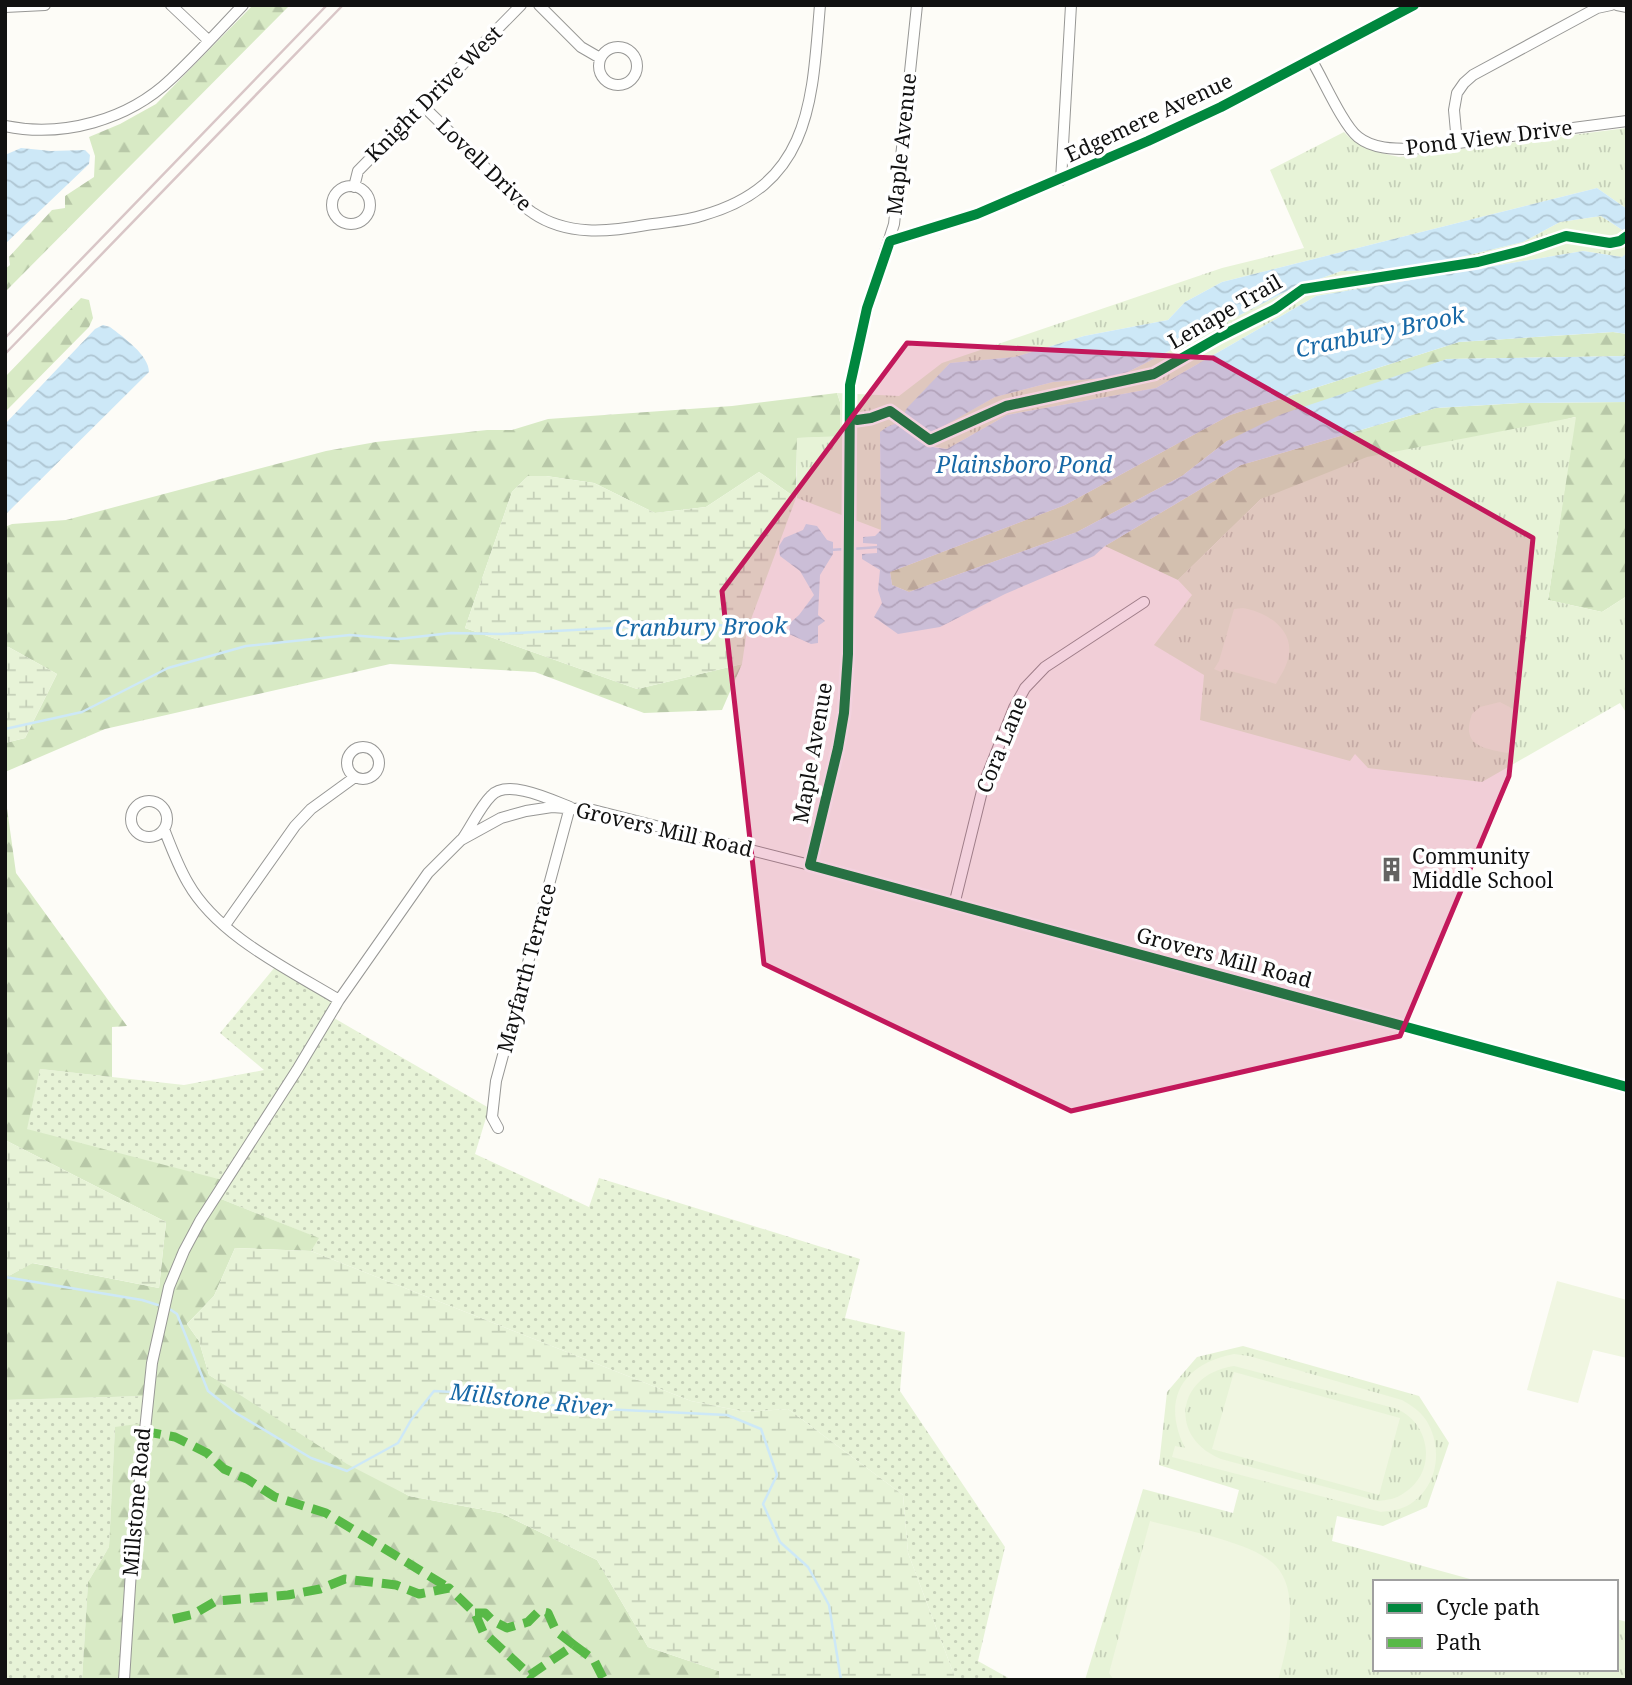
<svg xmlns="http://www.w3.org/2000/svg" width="1632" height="1685" font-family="'Noto Serif',serif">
	<defs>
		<pattern id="grass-dots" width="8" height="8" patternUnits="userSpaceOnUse" patternTransform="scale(1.75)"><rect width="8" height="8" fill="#e7f3d7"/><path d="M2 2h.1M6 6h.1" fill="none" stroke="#c5cfb8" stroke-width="1.8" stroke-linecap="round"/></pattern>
		<pattern id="forest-firs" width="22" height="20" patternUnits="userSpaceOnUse" patternTransform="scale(1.75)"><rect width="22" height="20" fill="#d8eac5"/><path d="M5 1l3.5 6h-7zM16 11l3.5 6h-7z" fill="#b8c8a8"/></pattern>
		<pattern id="wetland-marsh" width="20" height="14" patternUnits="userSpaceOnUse" patternTransform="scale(1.75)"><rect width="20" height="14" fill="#e7f3d7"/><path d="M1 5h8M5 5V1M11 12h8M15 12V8" fill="none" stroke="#c5cfb8"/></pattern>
		<pattern id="park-tufts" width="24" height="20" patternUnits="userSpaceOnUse" patternTransform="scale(1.75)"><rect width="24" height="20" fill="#e7f3d7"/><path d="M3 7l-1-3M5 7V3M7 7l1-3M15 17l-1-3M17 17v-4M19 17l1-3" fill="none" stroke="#c5cfb8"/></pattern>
		<pattern id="water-waves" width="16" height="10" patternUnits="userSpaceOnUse" patternTransform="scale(1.75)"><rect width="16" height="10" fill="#cde8f7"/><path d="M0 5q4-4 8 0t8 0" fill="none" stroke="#afc6d3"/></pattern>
	</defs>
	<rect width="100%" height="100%" fill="#fdfcf7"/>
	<path fill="url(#grass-dots)" d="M275,967L342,1008L334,1018L489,1108L475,1154L589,1207L599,1178L860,1259L845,1318L905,1332L900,1391L1005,1547L978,1661L1012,1680H956L908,1553L903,1495L788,1409L746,1412L691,1401L311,1251L318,1238L216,1197L26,1129L40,1069L184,1085L264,1070L220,1033Z
		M147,1396L144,1423L115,1428L109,1547L88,1582L82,1680L5,1678V1400Z"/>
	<path fill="url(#forest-firs)" d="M253,5H290L5,292V269L10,265L9,257L52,210L65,208V196L94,177L95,156L89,137L120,124L156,104Z
		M81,298L89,300L93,318L89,327L5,412V377Z
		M1613,332L1627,334V356L1447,359L1227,441L1182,476L1077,532L909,592L892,585L890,572L1065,505L1230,415L1459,342Z
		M837,393L840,402L841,437L797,438L796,498L759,472L706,507L655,513L594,483L546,476H528L512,492L465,628L637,689L742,664L722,710L644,713L535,672L390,664L105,729L5,772V743L25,738L57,674L5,645V527L12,524L66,520L326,451L376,442L487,430H512L548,419L732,406Z
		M1627,402V596L1602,612L1548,600L1575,417L1261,499L1178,580L1105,546L1241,465L1436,408L1520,403Z
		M5,794L16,873L127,1026L112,1027V1077L40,1069L27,1129L226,1181L216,1197L319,1238L311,1251L235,1248L214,1296L187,1324L199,1341L209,1375L409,1496L501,1513L597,1560L648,1647L719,1671L720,1680H82L88,1582L109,1547L115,1427L144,1423L147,1396L5,1400V1278L32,1263L159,1288L166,1222L5,1140Z"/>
	<path fill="url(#wetland-marsh)" d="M759,472L796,498L747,630L742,664L637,689L465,628L512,492L528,476H546L594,483L655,513L706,507Z
		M5,645L57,674L25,738L5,743Z
		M5,1140L166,1222L159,1288L33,1263L5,1278Z
		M235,1248L311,1251L691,1401L746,1412L788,1409L903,1495L908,1553L956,1680H720L719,1671L648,1647L597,1560L501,1513L409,1496L347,1464L209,1375L199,1341L187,1324L214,1296Z"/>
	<path fill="url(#park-tufts)" d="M1627,128V209L1597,188L1222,282L1185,302L1168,320L1084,336L1015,357L950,363L904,414L928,434L995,397L1053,382L1118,377L1287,291L1341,271L1407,270L1523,242L1560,222L1601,216L1627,233V253L1622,257L1583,251L1316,296L1156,388L1007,415L947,449L927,445L919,436L880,433L881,530L797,498V438L841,436L840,402L837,393L899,396L942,363L1222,268L1304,248L1270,170L1344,132C1360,149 1377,152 1399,157Z
		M1576,417L1548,600L1602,612L1627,596V714L1620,703L1482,782L1368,768L1355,754L1350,761L1200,720L1204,675L1154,645L1192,595L1178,580L1261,499L1367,457Z
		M1243,1346L1419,1396L1449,1443L1427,1507L1383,1526L1337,1516L1332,1541L1481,1582H1375V1669H1616V1619L1627,1622V1680H1085L1143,1489L1233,1513L1239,1490L1159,1465L1167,1392L1197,1357Z"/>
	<path fill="#f0f6e1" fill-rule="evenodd" d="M1243,608C1267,612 1296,630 1288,659C1286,668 1280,676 1276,684L1224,669L1221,672L1214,669L1219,661L1234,609Z
		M1500,702L1517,711C1518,725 1514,738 1510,752L1507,753C1481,748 1461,745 1472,714L1480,707Z
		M1557,1281L1627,1300V1358L1593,1350L1578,1403L1527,1390Z
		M1234,1354L1249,1356L1402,1400C1411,1405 1420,1411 1426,1420C1444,1448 1438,1489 1407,1506C1399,1510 1389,1511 1381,1512L1172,1457L1175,1446L1185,1448C1161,1400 1182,1364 1234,1354ZM1234,1366L1394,1408C1431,1421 1438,1472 1404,1493C1396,1499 1387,1500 1378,1501L1221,1459C1167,1437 1177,1374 1234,1366Z
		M1234,1372L1400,1418L1379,1495L1212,1449Z
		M1150,1521C1183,1530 1254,1542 1276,1566C1301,1593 1287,1649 1278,1680H1114L1109,1673Z"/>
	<path fill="url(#water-waves)" d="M21,148L51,151L85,150L90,155L89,164L5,244V155Z
		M1597,188L1627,209V233L1601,216L1560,222L1523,242L1407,270L1341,271L1287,291L1118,377L1053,382L995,397L928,435L904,414L907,408L950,363L1015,357L1084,336L1168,320L1185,302L1222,282Z
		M1583,251L1622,257L1627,253V334L1613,332L1459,342L1230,415L1065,505L890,572L892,585L909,592L1077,532L1182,476L1227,441L1282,414L1447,359L1627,356V402L1520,403L1436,408L1241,465L1105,546L1094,556L1005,594L940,627L898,634L874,617L882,603L878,590L880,570L862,559V554L877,553V544L863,543V537L875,536L881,530L880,432C908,410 910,438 930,446C935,448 942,448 947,449L1007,415L1156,388L1316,296Z
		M103,325L110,327C123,337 149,355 149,372L5,515V424L95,329Z
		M806,524L817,526L827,540L833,542V554L820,575L818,615L825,621L818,626V643L811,644L789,634L790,623L799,615L814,595L800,571L780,556L779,546L784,538L803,530Z"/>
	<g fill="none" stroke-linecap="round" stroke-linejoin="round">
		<path stroke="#cde8f7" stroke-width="2.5" d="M851,549L879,547
			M830,550L845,549
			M5,729L82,712L168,668L246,646L350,635L398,639L451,633L501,634L630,627L794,624
			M5,1277L142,1300L161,1306
			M168,1308L177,1314L208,1391L236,1413L311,1458L347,1471L398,1443L411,1420L434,1391L505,1395L561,1407L727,1415L761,1429L777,1475L763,1504L780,1542L808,1567L829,1605L841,1680"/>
		<defs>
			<path id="minor" d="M171,5L208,40
				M539,5L581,47L600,58
				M1617,5L1627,7
				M5,7L45,5
				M599 66a19 19 0 1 1 38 0a19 19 0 1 1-38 0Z
				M1312,61C1323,79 1343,125 1358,137C1373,149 1394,149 1412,149L1627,121
				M422,105C448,130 473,155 498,180C509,190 520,205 533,213C567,236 608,232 646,225C665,222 686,221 704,215C812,184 812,99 820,5
				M5,126C63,138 128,120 171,79C196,56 219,30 243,5
				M1457,143L1454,110L1457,93L1464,83L1473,75L1597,8L1611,5
				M1061,180L1071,5
				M332 205a19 19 0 1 1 38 0a19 19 0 1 1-38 0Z
				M354,187L358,171L521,5
				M890,241L977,214L1148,141L1221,107L1414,5
				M347 763a16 16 0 1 1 32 0a16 16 0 1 1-32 0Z
				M131 819a18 18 0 1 1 36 0a18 18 0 1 1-36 0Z
				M164,829C171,847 178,866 188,883C218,936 288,969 339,1000
				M463,838C472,825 480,807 491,796C507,778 552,800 570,807L496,1081L492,1117L498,1128
				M810,865L838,748L844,713L848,654L850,385L867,308L894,224L917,5
				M954,905L984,783L1014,708L1025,688L1045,667L1144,602
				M225,925L295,826L311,809L355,777
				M124,1680L132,1555L152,1363L169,1287L184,1251L200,1221L297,1070L339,1000L428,873L461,840L501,818L526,811L552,807L593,810L810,865L1627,1087"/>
		</defs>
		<use href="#minor" stroke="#979795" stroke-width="12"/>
		<use href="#minor" stroke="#fffffe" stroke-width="10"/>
		<path stroke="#d9c6c7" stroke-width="2.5" d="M5,338L327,5
			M5,354L343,5"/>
		<path stroke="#58b947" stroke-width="9" stroke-dasharray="18 9" stroke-linecap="butt" d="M143,1431L175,1437L207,1453L224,1469L247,1479L275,1497L326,1513L449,1588
			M475,1613H485L493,1621L507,1628L528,1622L539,1611L548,1613L556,1631L574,1645
			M173,1619L194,1614L216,1601L288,1595L320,1589L345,1579L396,1585L419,1594L449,1588L475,1613L483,1632L530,1675L574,1645L594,1660L604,1680"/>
		<defs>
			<path id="cycleway" d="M1414,5L1221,107L1148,141L977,214L890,241L867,308L850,385L848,654L844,713L838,748L810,865L1627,1087
				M857,420L871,418L890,411L930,440L1006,406L1154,374L1219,337L1275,309L1303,289L1478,262L1525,250L1566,236L1610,243L1620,241L1627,236"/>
		</defs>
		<use href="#cycleway" stroke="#fff" stroke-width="15"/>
		<use href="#cycleway" stroke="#00873e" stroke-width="10"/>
	</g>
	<path fill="#c2185b" fill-opacity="0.2" stroke="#c2185b" stroke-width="5" stroke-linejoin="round" d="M907,343L1213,358L1533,538L1509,776L1400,1036L1071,1111L764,964L722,591Z"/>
	<defs>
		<symbol id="building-bare" viewBox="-9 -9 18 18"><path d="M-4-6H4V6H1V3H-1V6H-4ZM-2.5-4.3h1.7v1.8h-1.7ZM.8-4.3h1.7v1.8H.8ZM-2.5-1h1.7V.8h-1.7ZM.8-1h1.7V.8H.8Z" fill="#646362" stroke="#fff" stroke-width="2.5" paint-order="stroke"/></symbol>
	</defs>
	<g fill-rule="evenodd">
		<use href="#building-bare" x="1374" y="852" width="35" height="35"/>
	</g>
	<g text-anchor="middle" stroke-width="7" stroke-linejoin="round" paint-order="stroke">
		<g font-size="21" fill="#111" stroke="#fff">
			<text transform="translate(434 94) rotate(-45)" y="7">Knight Drive West</text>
			<text transform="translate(1149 118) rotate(-25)" y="7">Edgemere Avenue</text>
			<text transform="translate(1489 138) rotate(-7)" y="7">Pond View Drive</text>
			<text transform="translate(902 144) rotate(-84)" y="7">Maple Avenue</text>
			<text transform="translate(484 165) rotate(44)" y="7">Lovell Drive</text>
			<text transform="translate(1225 312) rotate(-30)" y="7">Lenape Trail</text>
			<text transform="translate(1002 745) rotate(-68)" y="7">Cora Lane</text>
			<text transform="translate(813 753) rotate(-80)" y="7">Maple Avenue</text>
			<text transform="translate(664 830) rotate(13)" y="7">Grovers Mill Road</text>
			<text transform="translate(1224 958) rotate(15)" y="7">Grovers Mill Road</text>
			<text transform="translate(527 968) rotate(-75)" y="7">Mayfarth Terrace</text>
			<text transform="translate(137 1502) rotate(-85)" y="7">Millstone Road</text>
		</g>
		<g font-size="21" fill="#111" stroke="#fff" text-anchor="start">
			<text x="1412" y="864">Community<tspan x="1412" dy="24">Middle School</tspan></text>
		</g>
		<g font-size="23" font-style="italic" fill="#1768a6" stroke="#fff">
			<text transform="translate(1380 332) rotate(-12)" y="8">Cranbury Brook</text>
			<text x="1024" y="473">Plainsboro Pond</text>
			<text transform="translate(701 627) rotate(-1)" y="8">Cranbury Brook</text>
			<text transform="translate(531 1400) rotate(6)" y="8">Millstone River</text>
		</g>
	</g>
	<rect width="1632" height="1685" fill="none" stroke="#111111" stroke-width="14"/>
	<rect x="1373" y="1580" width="245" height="91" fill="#ffffff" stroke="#a0a0a0" stroke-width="2"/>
	<rect x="1387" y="1603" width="35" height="10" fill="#00873e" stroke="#a0a0a0" stroke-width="2"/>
	<text x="1436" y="1615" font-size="21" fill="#111111">Cycle path</text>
	<rect x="1387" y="1638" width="35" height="10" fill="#58b947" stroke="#a0a0a0" stroke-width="2"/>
	<text x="1436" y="1650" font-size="21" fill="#111111">Path</text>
</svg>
